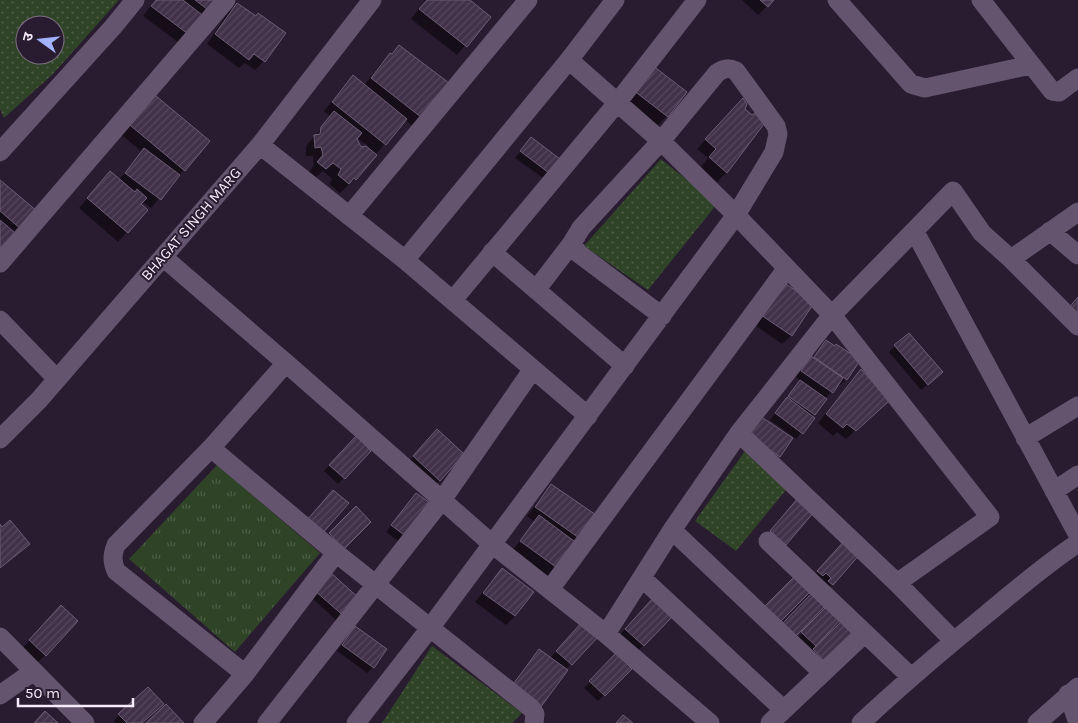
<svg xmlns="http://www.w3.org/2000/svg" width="1078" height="723" font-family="Karla,'Noto Sans Devanagari',sans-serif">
	<defs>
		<pattern id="grass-dots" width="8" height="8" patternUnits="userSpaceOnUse" patternTransform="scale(1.25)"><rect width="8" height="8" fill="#2f4327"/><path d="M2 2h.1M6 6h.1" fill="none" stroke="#4e5e47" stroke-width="1.8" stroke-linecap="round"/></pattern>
		<pattern id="park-tufts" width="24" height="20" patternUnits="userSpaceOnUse" patternTransform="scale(1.25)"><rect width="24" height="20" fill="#2f4327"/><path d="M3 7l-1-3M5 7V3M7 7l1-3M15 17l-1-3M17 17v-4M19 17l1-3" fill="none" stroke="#4e5e47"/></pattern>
		<pattern id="building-hatch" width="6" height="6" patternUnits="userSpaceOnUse" patternTransform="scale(1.25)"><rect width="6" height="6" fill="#413249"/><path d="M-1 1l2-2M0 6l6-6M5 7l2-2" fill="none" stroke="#54465b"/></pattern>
	</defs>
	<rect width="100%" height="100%" fill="#291b30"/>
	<path fill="url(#grass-dots)" fill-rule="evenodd" d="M0,0H119L53,74L4,118L0,109ZM25,25H55V55H25Z
		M661,159L717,204L648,290L584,246Z
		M745,451L786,490L736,551L695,521Z
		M432,646L522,713L512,723H382Z"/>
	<path fill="url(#park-tufts)" d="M217,465L320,553L235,652L129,559Z"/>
	<path fill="#0007" fill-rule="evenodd" d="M155,0H213L200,15L182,45L143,16Z
		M424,0H468L489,17L457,55L411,19L425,1Z
		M742,0H773L758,15Z
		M237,4L264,61L255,70L245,63L239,68L207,44L228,13Z
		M399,47L451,87L416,129L405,120L355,179L340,193L329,184L332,179L323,171L316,177L309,172L314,165L313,156H306V146L331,117L324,111L344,86L353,77L364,86L381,63ZM354,136L368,146L360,148Z
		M643,76L667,116L658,125L625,100Z
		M141,102L208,141L151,208L142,201L140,204L146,210L118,242L79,208L101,182L119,180L142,152L117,131Z
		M734,109H744L763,124L726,173L717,182L701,167L708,158L697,149Z
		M531,138L558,159L543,178L515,158Z
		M0,182L36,212L0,258Z
		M774,293L792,335L782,344L753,324Z
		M826,341L846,379L840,385L838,384L826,398L812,417L813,418L796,439L770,420L801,381L796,377L805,364L811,358L812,359Z
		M895,346L935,378L921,390L889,352Z
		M861,371L878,410L846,439L837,432L833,436L818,423L852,380Z
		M356,438L369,451L338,484L324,471Z
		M428,440L440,480L431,489L405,466Z
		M552,486L597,517L550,579L512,551L535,522L527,516L543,495Z
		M416,494L401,543L386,532Z
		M840,547L860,553L826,590L812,578Z
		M502,570L515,616L506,625L475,602L493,579Z
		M324,580L345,617L339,623L310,596Z
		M827,607L820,640L822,641L844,620L823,671L797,639Z
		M645,608L672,615L634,655L617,638Z
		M52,615L45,655L36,664L21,650Z
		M355,628L373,667L367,673L337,651Z
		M576,630L596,637L565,670L503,697L530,660L539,651L550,658Z
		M616,655L630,669L598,701L584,688Z
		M119,715L141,723H116L114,721Z"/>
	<path fill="url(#building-hatch)" stroke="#6d5d76" d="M156,0H183L206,18L192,37L151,6Z
		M195,0H214L207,9Z
		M427,0H470L491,17L467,47L419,9Z
		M760,0H774L768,7Z
		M237,3L256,16L258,13L286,33L265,62L254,54L249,60L215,34Z
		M399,45L453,86L426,121L371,78L390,53L392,54Z
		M652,65L687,92L668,117L633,90Z
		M353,75L407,119L386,145L332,102Z
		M150,91L210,141L185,171L125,121Z
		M743,98L747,104L745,109L752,115L755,113L764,124L727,173L709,157L716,149L705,139Z
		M334,111L362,133L357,139L361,147L366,146L377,155L356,180L354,178L349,184L338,175L341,169L333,163L326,169L317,162L323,155L321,147L315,148L314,135L320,134L321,127Z
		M531,137L560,159L549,173L520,151Z
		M144,148L180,175L161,200L125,173Z
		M110,171L135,192L137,189L147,198L141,204L148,210L128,233L87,198Z
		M0,180L37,211L22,230L0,211Z
		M0,220L20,237L0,260Z
		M783,282L814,303L792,336L761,315Z
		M1078,297V319L1067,310Z
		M909,333L943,372L928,385L894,345Z
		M826,340L835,346L836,344L854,356L853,357L859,362L847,380L814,357Z
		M811,356L843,378L833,393L801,371Z
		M861,369L889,401L856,431L847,424L843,428L826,414Z
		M800,380L827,399L815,415L788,396Z
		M787,397L815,418L803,434L775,413Z
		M760,416L793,438L780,457L747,434Z
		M437,429L464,454L440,481L413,456Z
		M356,436L371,451L345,479L329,465Z
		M551,484L599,517L582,540L535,507Z
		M333,490L349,503L322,534L307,520Z
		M416,493L433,505L408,538L391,525Z
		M798,498L814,512L786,545L770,531Z
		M356,506L371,522L344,549L329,533Z
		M539,515L578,544L560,570L520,541Z
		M10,520L30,544L0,568V524L2,527Z
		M846,539L861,553L833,585L828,581L831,578L826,573L823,576L817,571Z
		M502,568L534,592L515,616L483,593Z
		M330,572L361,600L346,618L314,590Z
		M798,573L813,589L778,624L763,608Z
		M811,594L824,607L796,636L783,623Z
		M654,597L674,615L644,646L625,629Z
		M61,605L78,621L46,656L29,640Z
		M827,606L841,619L816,646L801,632Z
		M844,619L860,635L829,666L813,649Z
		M582,622L598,637L572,665L556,651Z
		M355,626L387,649L374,668L342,645Z
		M539,649L568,670L540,708L511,687Z
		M616,653L632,669L605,696L589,681Z
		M148,687L164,704L142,723H127L118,714Z
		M166,704L184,723H146Z
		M45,711L58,723H34Z
		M623,715L633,723H616Z"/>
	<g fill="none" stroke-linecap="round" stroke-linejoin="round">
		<path stroke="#64546d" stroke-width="19" d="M837,0L911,84L925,88L1031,65
			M981,0L1052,91L1059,92L1078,78
			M569,60L661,141L736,215L832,315L990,517L897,583
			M260,145L405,260L588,416
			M0,152L113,27L135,0
			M349,216L528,0
			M1050,231L1078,255
			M915,232L1078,535
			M492,252L625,366
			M163,257L286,363L492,544L606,634L710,723
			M1011,259L1078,212
			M405,260L569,60L615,0
			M0,263L226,0
			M536,290L572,243
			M453,300L617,103L697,0
			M0,320L57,379
			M739,433L897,583L954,641
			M1025,438L1078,406
			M0,439L39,400L260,145L372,0
			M211,448L336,553L531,708L535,714L534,723
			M1054,491L1078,475
			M672,530L823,673
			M768,541L911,677
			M642,578L784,710
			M550,589L787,268
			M606,634L672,530L739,433L832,315L953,191L982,233L1011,259L1078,326
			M0,637L85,723
			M245,674L116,571C112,561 112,555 116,545L211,448L286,363
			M1068,694L1078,723
			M0,695L34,671
			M203,723L245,674L336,553
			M267,723L442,500L533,369
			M356,723L430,628L736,215L774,152L778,134L776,126L736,71C729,67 724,68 717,73L661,141L581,228L572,243L578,253L662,316
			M770,723L865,633
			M861,723C902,684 944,649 988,613C1017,589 1046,564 1078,543
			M1037,723L1078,687"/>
	</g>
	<g text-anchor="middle" stroke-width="4" stroke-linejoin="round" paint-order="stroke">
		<g font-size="15" fill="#f6ecfb" stroke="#291b30">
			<text transform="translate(191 224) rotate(-49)" y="5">BHAGAT SINGH MARG</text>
		</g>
	</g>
	<g transform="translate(40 40) rotate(285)"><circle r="24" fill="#291b30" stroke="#7b6f81"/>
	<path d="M0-4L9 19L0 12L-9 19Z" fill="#a3b2fd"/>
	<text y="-8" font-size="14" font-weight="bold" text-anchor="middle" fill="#f6ecfb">उ</text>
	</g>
	<path d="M18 698v8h115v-8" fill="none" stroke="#f6ecfb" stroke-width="2.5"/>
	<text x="25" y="698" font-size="15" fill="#f6ecfb" stroke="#291b30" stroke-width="4" paint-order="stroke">50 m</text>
</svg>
